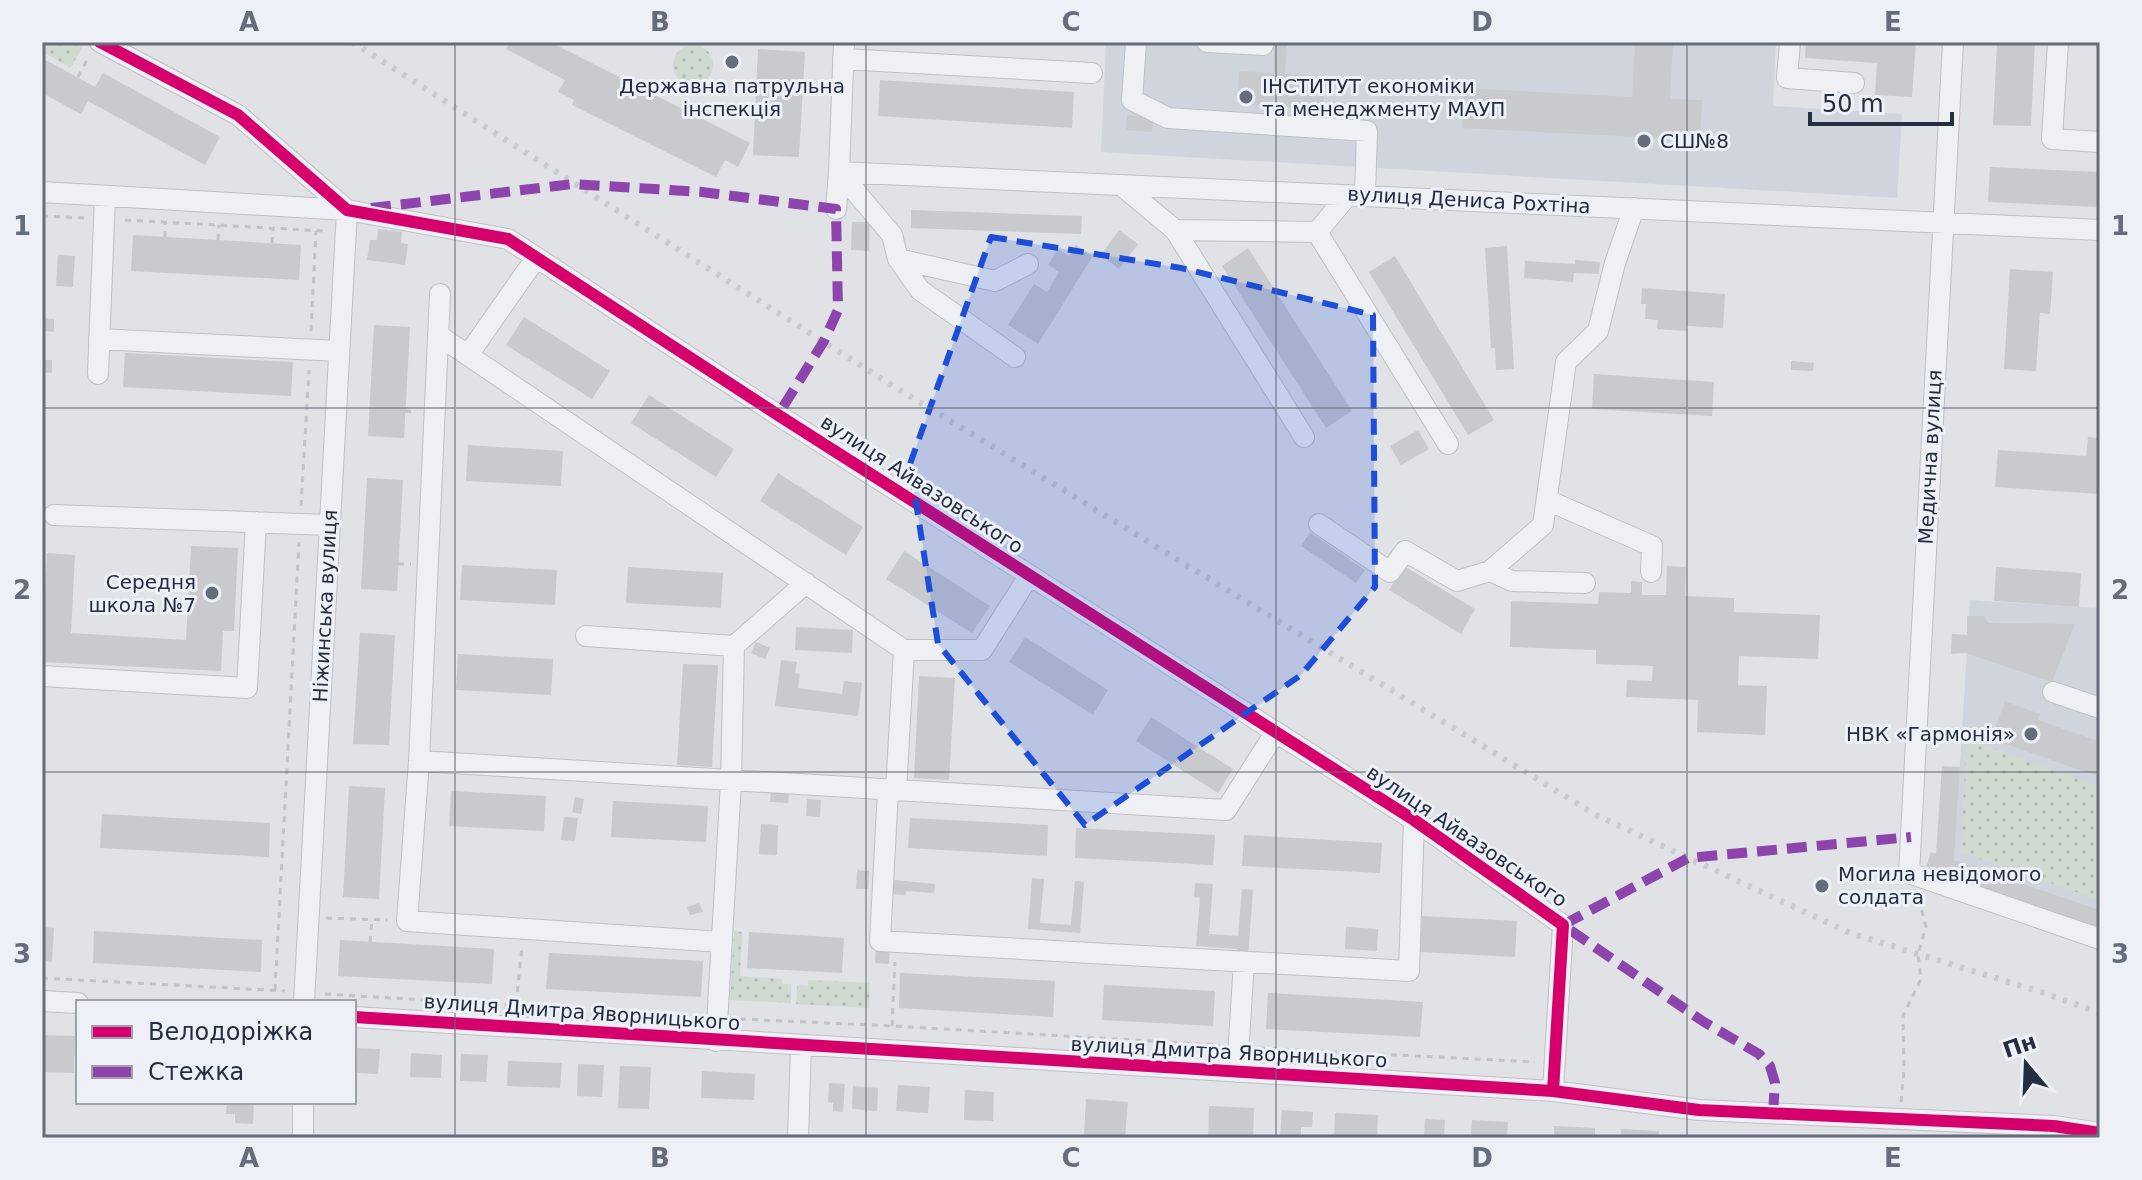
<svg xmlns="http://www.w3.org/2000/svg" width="2142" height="1180" font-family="'DejaVu Sans',sans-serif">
	<defs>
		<pattern id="grass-dots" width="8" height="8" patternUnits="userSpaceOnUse" patternTransform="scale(2)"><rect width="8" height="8" fill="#d0dad0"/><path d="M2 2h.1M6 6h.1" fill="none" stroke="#b2bbb4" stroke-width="1.8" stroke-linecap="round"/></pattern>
	</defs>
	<rect width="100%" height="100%" fill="#e0e2e6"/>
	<path fill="#d0d5dd" d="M1106,42H1776L1773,106L1902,114L1897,198L1101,152Z
		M1970,600L2094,608L2100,605V910L1954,860Z"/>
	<path fill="url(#grass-dots)" d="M50,42H77L83,45L71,68L44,53Z
		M673 65a20 20 0 1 1 40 0a20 20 0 1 1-40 0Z
		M1967,739L2100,787V900L1960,852Z
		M734,931L742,932L740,976L781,979L783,984H791V1003L730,1000Z
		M808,980L870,983L869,1008L796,1004L797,985L808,986Z"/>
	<path fill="#c8cace" d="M511,42H550L750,143L738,167L725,160L716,177L572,105L574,100L558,92L565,80L506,49Z
		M1274,42H1287L1285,74L1325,76L1323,109L1237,104L1239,71L1273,73Z
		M1635,42H1673L1670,99L1702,100L1700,140L1462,128L1464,88L1632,97Z
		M1806,42H1916L1912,97L1875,95L1877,63L1805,58Z
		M1997,42H2035L2031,126L1993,125Z
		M758,49L805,52L799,157L753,155Z
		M42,58L95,87L103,73L220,137L205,165L88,101L81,114L42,93Z
		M880,80L1074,92L1072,128L878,116Z
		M1127,115L1154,117L1152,132L1126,130Z
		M1990,167L2100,172L2099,207L1988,202Z
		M911,210L1082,216L1081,234L911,228Z
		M852,222H870L869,251L851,250Z
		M378,229L402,232L401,243L408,244L405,265L367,260L370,240H377Z
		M1119,230L1138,244L1119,269L1101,255Z
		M133,235L301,245L299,280L131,271Z
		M1076,245L1093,256L1038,344L1008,325L1034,284L1047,292L1059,272L1048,265L1058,249L1069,256Z
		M1507,246L1514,369L1496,370L1495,348H1491L1485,248Z
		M1248,248L1352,411L1326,428L1222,266Z
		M58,255L75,256L73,287L56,286Z
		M1395,256L1494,420L1468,435L1369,272Z
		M1575,260L1600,262L1599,274L1574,273L1573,282L1524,278L1525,261L1575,264Z
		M2010,269L2053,272L2050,314L2040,313L2036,371L2004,369Z
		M1642,288L1725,294L1723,328L1687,326V331L1657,329L1658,320L1645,319L1646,304H1641Z
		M524,317L610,371L592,399L506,345Z
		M45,318L54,319V332L44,331Z
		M374,325L410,327L404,438L368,436Z
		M125,353L293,362L291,396L123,387Z
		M43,360H52V373L42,372Z
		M1791,361L1814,363L1813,371L1791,370Z
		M1594,374L1714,382L1712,416L1592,409Z
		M649,395L734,449L716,477L631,423Z
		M1418,430L1429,449L1401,465L1390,446Z
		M2088,437L2100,438V494L1995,487L1998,450L2086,456Z
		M468,445L563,451L561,486L466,481Z
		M778,473L863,527L846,555L760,501Z
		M367,478L403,480L397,591L361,589Z
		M1310,532L1365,570L1356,583L1301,546Z
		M191,546L238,548L234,631H223L221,671L42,662L47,553L75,555L71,633L186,640Z
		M904,551L990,606L972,633L886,579Z
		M462,565L557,570L555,605L460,600Z
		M1404,566L1475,609L1461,634L1389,590Z
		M1667,566L1686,567L1685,596L1734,598V612L1820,615L1818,659L1739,656L1738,685L1767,686L1765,735L1697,732L1698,700L1626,697L1627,680L1652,681L1653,666L1596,664V650L1510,647L1511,601L1598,604L1599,592L1631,593V581L1642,582V595H1666Z
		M628,567L723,573L721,608L626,603Z
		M1996,567L2081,573L2079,607L1994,601Z
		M1967,616H1983L1989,623L2075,624L2052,682L1966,653L1951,654L1952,634L1967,635Z
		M796,627L853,630L852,653L795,650Z
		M360,633L395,635L389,745L353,744Z
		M1025,637L1108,690L1093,715L1009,662Z
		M756,642L770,648L765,659L751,653Z
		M458,654L553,659L551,695L456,690Z
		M781,660L797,662L795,673L800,674L798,688L842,694L844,681L862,683L858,716L775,706Z
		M683,664L718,665L712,767L677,765Z
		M919,676L955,678L949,780L914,778Z
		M2005,701L2040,714L2038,720L2095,740L2100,727V777L1991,739Z
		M1151,717L1233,769L1218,793L1136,741Z
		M1942,766L1960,767L1954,860L2100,910V930L1925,870L1931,852L1936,854Z
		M349,786L385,788L379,899L343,897Z
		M451,791L546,796L544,831L449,826Z
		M771,791L789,792L788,803L770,802Z
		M575,797L584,799L581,814L572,812Z
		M807,799L821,800L820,817L806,816Z
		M613,801L708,806L706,842L611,837Z
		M102,814L270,823L269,857L100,848Z
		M564,817L578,818L575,841L561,840Z
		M910,818L1048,825L1047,856L908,848Z
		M761,824L778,825L777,855L759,854Z
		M1076,828L1215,835L1213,865L1075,858Z
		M1244,835L1382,843L1380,873L1242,866Z
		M857,870L869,871L868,889H856Z
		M1032,878L1044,879L1040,923L1071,925L1075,881L1084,882L1080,933L1028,929Z
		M893,880L935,884L934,893L906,891V895L891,894Z
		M1195,883L1213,884L1209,934L1238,936L1242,889L1253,890L1248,956L1236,955L1237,949L1196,946L1200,898L1194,897Z
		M699,903L703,912L690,915L687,907Z
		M1422,916L1517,921L1515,957L1420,952Z
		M42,927L54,928L52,962L42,961Z
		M1346,927L1378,929L1377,951L1345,949Z
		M94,931L262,940L261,972L93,963Z
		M749,932L844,938L842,973L747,968Z
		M340,940L494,949L492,984L338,976Z
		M876,945H890L889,964L875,963Z
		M549,953L703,961L701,997L546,989Z
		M900,973L1055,981L1053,1017L899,1008Z
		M1104,985L1215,991L1213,1026L1102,1020Z
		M1268,993L1423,1002L1420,1037L1266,1029Z
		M42,1035L75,1036L74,1073L42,1072Z
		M354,1048L380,1049L378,1074L354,1073Z
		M411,1053L442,1055L441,1078L410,1077Z
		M461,1054L488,1055L486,1082L460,1081Z
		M508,1061L562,1063L560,1088L507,1086Z
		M578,1064L604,1065L602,1097L577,1096Z
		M620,1066L651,1067L649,1109L618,1108Z
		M702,1071L755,1074L754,1100L701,1098Z
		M829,1083L845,1084L843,1112L833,1111V1103L828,1102Z
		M898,1085L930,1087L928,1113L896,1111Z
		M853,1086L878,1088L877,1111L852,1109Z
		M965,1090L994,1092L993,1121L964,1120Z
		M1086,1099L1128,1102L1125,1137L1084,1135Z
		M227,1102H254L253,1124L235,1123V1114H226Z
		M1209,1106L1254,1108L1253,1138H1208Z
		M1282,1110L1313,1112L1312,1127H1301V1138H1280Z
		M1335,1113L1378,1115L1377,1138L1334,1137Z
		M1425,1119L1445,1120L1444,1138H1424Z
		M1472,1120L1508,1122L1507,1138H1471Z
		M1554,1126L1595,1128V1138H1554Z
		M1621,1129L1659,1131V1138H1621Z"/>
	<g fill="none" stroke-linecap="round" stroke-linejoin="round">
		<defs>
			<path id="minor" d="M100,42L238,115L347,210L508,239L778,415L1414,820L1563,925L1553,1091
				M844,42L839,172L2100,230
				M1136,42L1132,100L1168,118L1367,131L1365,196
				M1207,42L1263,45
				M1790,42L1787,78L1854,83
				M1953,42L1909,873L2100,939
				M2058,42L2052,139L2100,142
				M843,59L1092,73
				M1121,185L1175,230L1304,437
				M42,192L347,210L304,1002
				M1348,195L1317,232L1448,444
				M836,209L839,172L892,235L898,259L995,281L1028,264
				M1175,230L1317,232
				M898,259L920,290L1015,357
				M440,294L419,761L407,921L722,942
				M438,335L904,650H982L1029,576
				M99,339L338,351
				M468,355L536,258
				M98,374L105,196
				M1547,500L1652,546L1651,572
				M54,515L329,525
				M1319,524L1390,572L1405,551L1457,581L1490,571L1543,525L1566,362L1598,331L1615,263L1634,208
				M1490,571L1512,581L1585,583
				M586,636L734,646
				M42,676L247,688L256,522
				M2053,692L2100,708
				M419,761L1226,810L1275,733
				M888,790L880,941L1409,971L1414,820
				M896,791L904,650
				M42,1001L78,1003
				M354,1017L1553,1091L1699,1110L2054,1126L2100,1133
				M716,1041L731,782L734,646L806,583
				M1237,1072L1244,962
				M303,1138V1102
				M798,1138L801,1046"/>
		</defs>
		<use href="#minor" stroke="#bec0c4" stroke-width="22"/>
		<path stroke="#c2c3c9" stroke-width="3" stroke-dasharray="6 6" stroke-linecap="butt" d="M78,77L89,56
			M42,216L85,218
			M125,220L325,231
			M165,237V222
			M218,240L219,225
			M272,243L273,228
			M311,331L316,231
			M405,411L417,412
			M301,506L309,370
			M398,564H411
			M326,918L387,920
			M370,942L372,920
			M42,978L285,991
			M275,990L299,542
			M325,994L577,1009
			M516,1004L522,947
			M740,1019L892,1026L1220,1045
			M892,1026L895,962
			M1259,1048L1535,1062
			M1901,1102L1904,1071L1903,1016L1921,979L1918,954L1926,927L1918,896"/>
		<use href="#minor" stroke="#eff0f3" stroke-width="20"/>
		<path stroke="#c8cace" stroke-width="6" stroke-dasharray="4 8" stroke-linecap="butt" d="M352,42L893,386L1596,815L1850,933L2041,992L2100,1013"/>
		<path stroke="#8e44ad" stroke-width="10" stroke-dasharray="20 10" stroke-linecap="butt" d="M371,208L573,184L702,192L836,209L838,310L824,341L778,415
			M1773,1113L1775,1083L1770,1066L1759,1054L1704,1022L1563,925L1688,858L1911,837"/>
		<defs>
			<path id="cycleway" d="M100,42L238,115L347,210L508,239L778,415L1414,820L1563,925L1553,1091
				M354,1017L1553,1091L1699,1110L2054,1126L2100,1133"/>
		</defs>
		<use href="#cycleway" stroke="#edf0f6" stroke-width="17"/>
		<use href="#cycleway" stroke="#d6006c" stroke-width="12"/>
	</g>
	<path fill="#1d4ed8" fill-opacity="0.2" stroke="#1d4ed8" stroke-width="6" stroke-dasharray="16 10" stroke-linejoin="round" d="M991,237L1181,268L1373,315L1375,587L1301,675L1085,825L938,644L910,464Z"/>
	<path fill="none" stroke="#666d7a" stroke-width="2" stroke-opacity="0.55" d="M455,42V1138M866,42V1138M1276,42V1138M1687,42V1138M42,408H2100M42,772H2100"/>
	<g fill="#666d7a" stroke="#edf0f6" stroke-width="3">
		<circle cx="732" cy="62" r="8"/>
		<circle cx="1246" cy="97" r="8"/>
		<circle cx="1644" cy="141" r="8"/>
		<circle cx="212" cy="593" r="8"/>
		<circle cx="2031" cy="734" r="8"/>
		<circle cx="1822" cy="886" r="8"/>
	</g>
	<g text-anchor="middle" stroke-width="6" stroke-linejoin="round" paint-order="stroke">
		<g font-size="20" fill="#252e40" stroke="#edf0f6" text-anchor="start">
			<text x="732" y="93" text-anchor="middle">Державна патрульна<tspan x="732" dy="23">інспекція</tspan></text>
			<text x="1262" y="93">ІНСТИТУТ економіки<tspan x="1262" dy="23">та менеджменту МАУП</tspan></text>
			<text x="1660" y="148">СШ№8</text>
			<text x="196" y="589" text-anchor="end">Середня<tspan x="196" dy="23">школа №7</tspan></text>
			<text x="2015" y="741" text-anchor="end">НВК «Гармонія»</text>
			<text x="1838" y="881">Могила невідомого<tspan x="1838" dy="23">солдата</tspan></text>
		</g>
		<g font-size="20" fill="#252e40" stroke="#edf0f6">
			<text transform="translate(1469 200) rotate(3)" y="7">вулиця Дениса Рохтіна</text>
			<text transform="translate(1930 457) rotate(-87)" y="7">Медична вулиця</text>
			<text transform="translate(922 484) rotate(33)" y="7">вулиця Айвазовського</text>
			<text transform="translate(325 606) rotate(-87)" y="7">Ніжинська вулиця</text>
			<text transform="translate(1467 836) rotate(34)" y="7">вулиця Айвазовського</text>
			<text transform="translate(582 1012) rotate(4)" y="7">вулиця Дмитра Яворницького</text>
			<text transform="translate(1229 1052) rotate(3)" y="7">вулиця Дмитра Яворницького</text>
		</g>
	</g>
	<rect width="2142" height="1180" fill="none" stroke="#edf0f6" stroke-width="88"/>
	<rect x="76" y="1000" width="280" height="104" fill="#edf0f6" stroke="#9da2ad" stroke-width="2"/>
	<rect x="92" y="1026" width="40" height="12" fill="#d6006c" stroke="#9da2ad" stroke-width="2"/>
	<text x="148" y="1040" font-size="24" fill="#252e40">Велодоріжка</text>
	<rect x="92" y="1066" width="40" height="12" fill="#8e44ad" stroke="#9da2ad" stroke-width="2"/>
	<text x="148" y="1080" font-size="24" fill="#252e40">Стежка</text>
	<g transform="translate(2026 1064) rotate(341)" stroke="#edf0f6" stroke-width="6" paint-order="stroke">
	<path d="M0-6L14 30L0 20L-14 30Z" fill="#252e40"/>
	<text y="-12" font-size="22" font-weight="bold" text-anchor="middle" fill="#252e40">Пн</text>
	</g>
	<path d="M1810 112v12h142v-12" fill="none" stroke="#252e40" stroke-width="4"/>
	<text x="1822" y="112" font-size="24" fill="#252e40" stroke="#edf0f6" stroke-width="6" paint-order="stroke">50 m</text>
	<rect x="44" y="44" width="2054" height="1092" fill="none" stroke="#666d7a" stroke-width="3"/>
	<g font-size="26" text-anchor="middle" font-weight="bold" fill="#666d7a">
		<text x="249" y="31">A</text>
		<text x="660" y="31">B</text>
		<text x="1071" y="31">C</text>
		<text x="1482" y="31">D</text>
		<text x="1893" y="31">E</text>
		<text x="22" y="235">1</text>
		<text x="2120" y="235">1</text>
		<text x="22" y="599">2</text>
		<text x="2120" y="599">2</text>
		<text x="22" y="963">3</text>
		<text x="2120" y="963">3</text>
		<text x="249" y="1167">A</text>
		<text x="660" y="1167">B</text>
		<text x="1071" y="1167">C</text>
		<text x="1482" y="1167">D</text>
		<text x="1893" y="1167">E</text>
	</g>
</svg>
